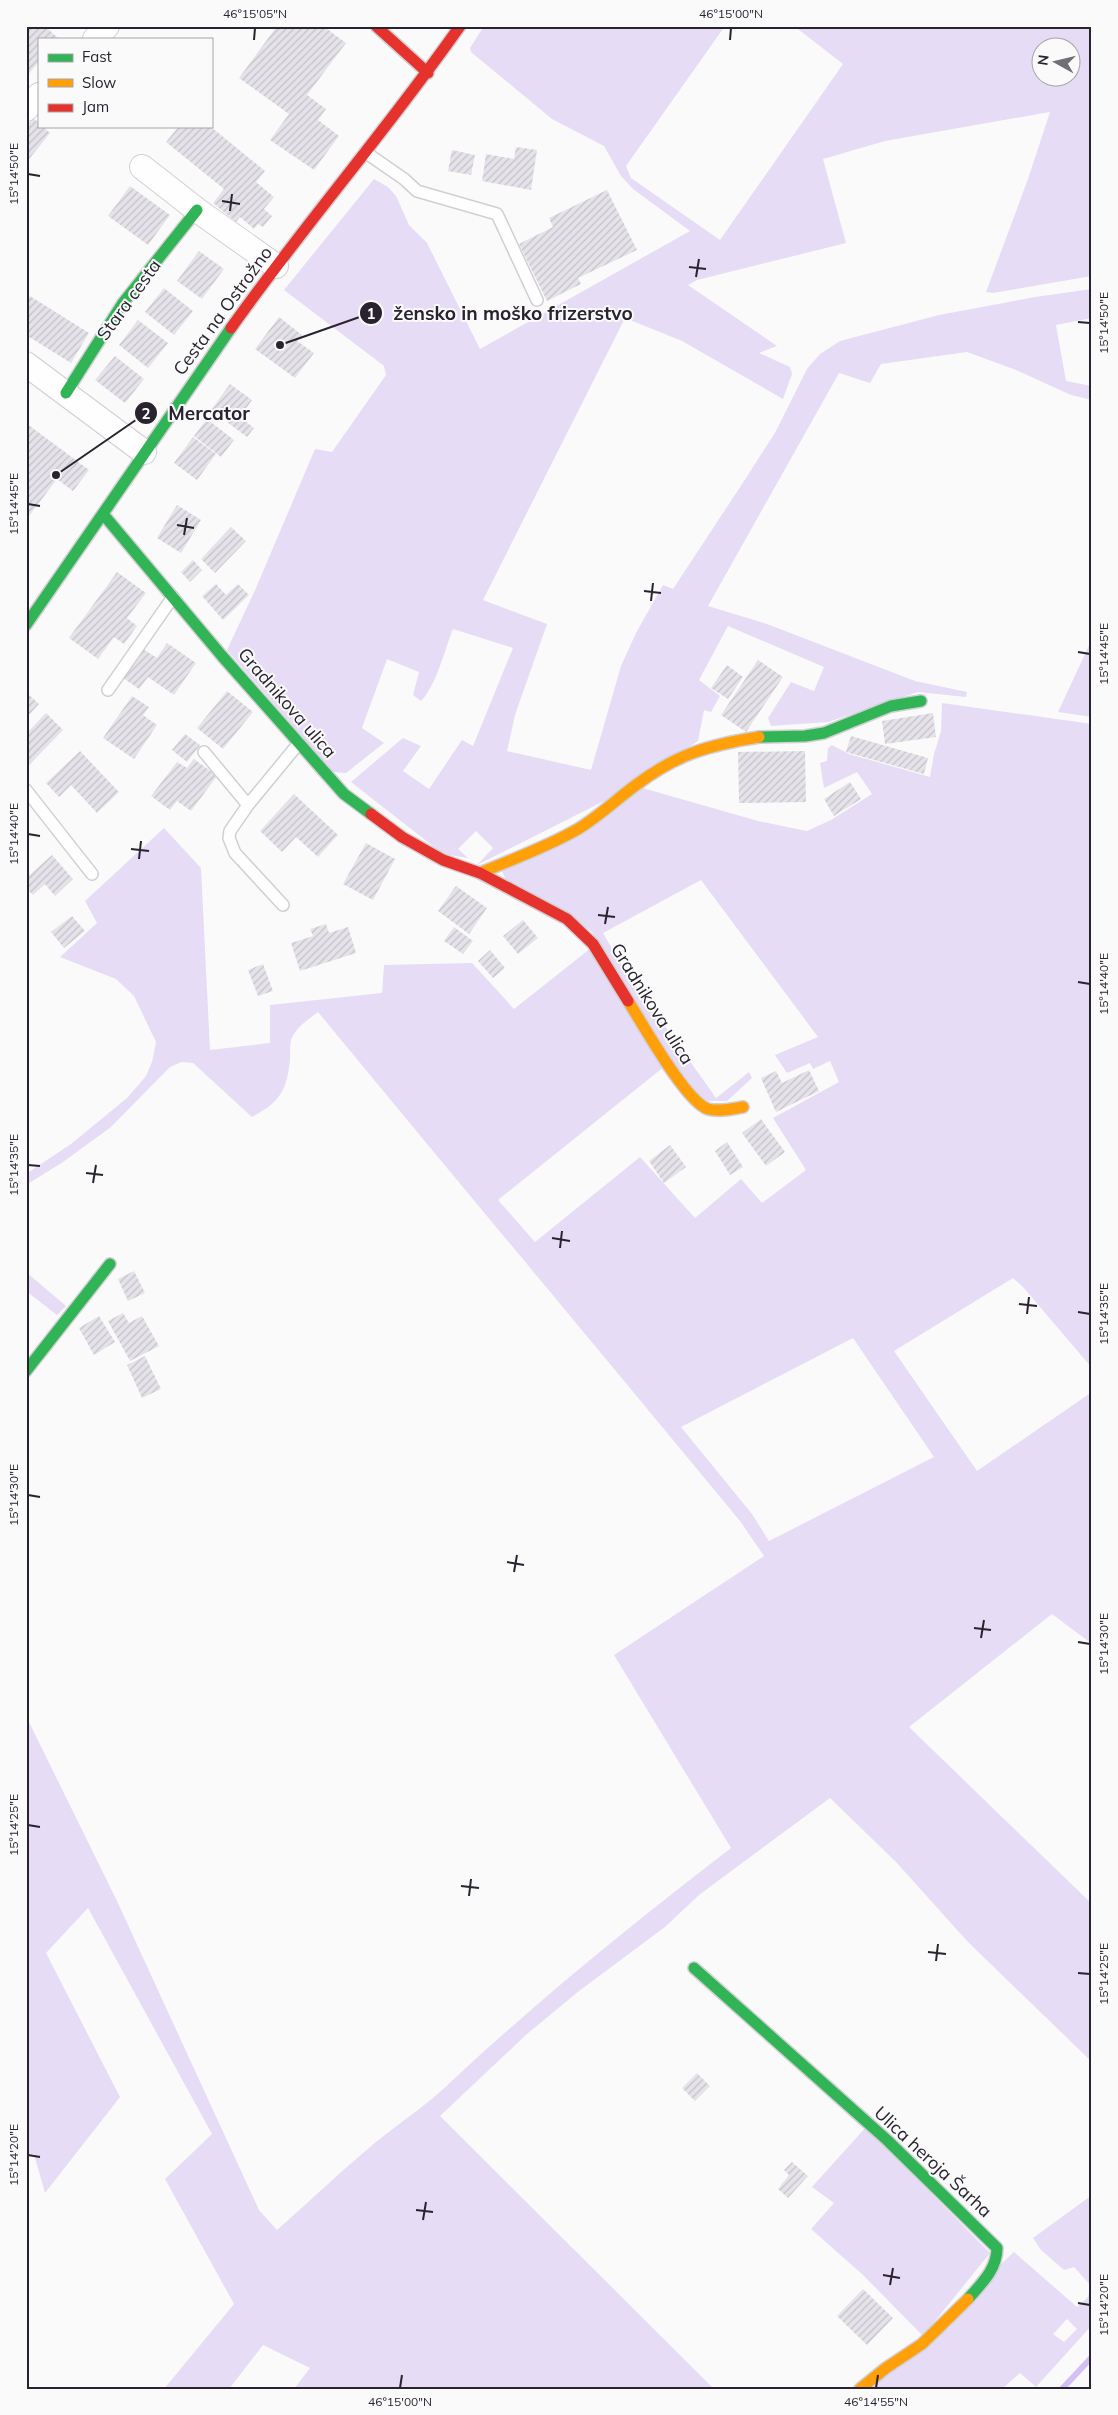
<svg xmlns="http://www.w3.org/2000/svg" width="1118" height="2415" font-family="Mulish,sans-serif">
	<defs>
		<pattern id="building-hatch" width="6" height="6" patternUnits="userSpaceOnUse" patternTransform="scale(1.25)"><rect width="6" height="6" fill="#e5e3e9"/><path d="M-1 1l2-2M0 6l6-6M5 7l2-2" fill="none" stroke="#c4c2c8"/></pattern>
	</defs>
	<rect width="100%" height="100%" fill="#fafafa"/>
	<path fill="#e6dcf6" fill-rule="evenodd" d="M484,26H725L626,166L631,178L720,240L843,64L794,26H1092V276L993,293L986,292L1028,179L1050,112L885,141L823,159L846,243L697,280L688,285L777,346L759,353L790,367L792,374L783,399L682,341L625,318L483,600L547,624L515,715L507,751L591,770L621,666L636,633L663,585L673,589L748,475L776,431L807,369L820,354L840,341L939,315L1035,297L1092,289V318L1056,325L1066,381L1092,386V400L1071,395L1016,370L967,352L881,364L870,383L839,373L708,606L767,624L915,681L967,692L966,697L918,692L828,722L771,726L768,718L791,682L814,691L824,667L728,626L699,680L720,696L711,712L704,710L698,741L616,795L477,865L493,848L476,831L458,849L468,858L443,854L351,782L403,738L421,746L403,771L429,789L462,740L473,746L513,648L453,629C445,649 436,686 421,701L413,695L419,672L387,659L362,728L384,743L346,773L333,772L227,650L256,588L315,449L332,452L386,375L384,366L284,290L374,179L388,187L396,196L409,225L427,243L480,349L690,231L633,189L621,176L604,146L552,119L471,52L470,48ZM1040,48H1070V78H1040Z
		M1092,639V717L1058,712Z
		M942,703L1092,724V1368L1023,1287L1013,1278L894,1351L977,1471L1092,1392V1644L1052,1614L909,1727L1092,1904V2062L968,1942L896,1862L830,1798L699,1895L665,1927L579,1991L527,2034L440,2116L714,2389H294L310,2368L263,2345L229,2389H164L234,2304L165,2179L212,2134L88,1908L46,1953L120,2097L45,2193L34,2154L26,2155V1716L117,1901L259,2210L277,2230C310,2201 342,2170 376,2142C402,2121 431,2102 455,2078C542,1997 636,1921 731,1848L614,1655L764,1556L740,1521C600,1351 458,1182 318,1012C309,1019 295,1028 291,1040C290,1046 290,1053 290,1059C287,1091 280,1102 252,1117L193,1063L182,1062L170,1067L111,1127L63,1162L26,1185V1174L71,1144L127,1098L146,1076L152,1062L156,1042L134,996L116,979L60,957L97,923L85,901L164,828L201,868L210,1050L270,1043V1005L382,993L384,965L472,963L514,1009L591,948L619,996L665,1066L498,1200L535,1242L640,1157L695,1218L741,1179L762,1203L806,1170L773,1118L839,1082L830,1061L813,1069L810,1063L787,1073L775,1055L818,1037L701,880L603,933L619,961L716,1098L749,1072L752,1078L727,1101H707L697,1094L678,1073L592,932L569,915L506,880L502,871L584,830L639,787L758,821L807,831L831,820L872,794L857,772L824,788L820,763L827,761L828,748L832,745L849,754L930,777L934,754L941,731ZM853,1338L934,1457L769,1541L752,1514L681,1427Z
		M26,1272L66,1306L57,1315L26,1291Z
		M866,2127L990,2253L923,2336L862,2274L811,2229L834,2203L812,2187Z
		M1092,2195V2325L1036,2387L1020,2373L1002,2389H867L1014,2252L1077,2307L1088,2297L1091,2286L1074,2267L1064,2270L1041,2250L1033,2238ZM1067,2319L1077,2329L1064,2342L1053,2334Z"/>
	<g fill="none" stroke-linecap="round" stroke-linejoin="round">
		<path stroke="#d6bef6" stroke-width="6" d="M1062,2389L1092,2357"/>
	</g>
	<path fill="url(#building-hatch)" d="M26,26H45L58,38L39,39V62L26,77Z
		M277,26H323L346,43L307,95L326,109L318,120L339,136L314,170L270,140L289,114L239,78Z
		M33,118L39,123V126H43L50,133L26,163V127Z
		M179,126H210L265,171L256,182L274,197L264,209L272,216L263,227L258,224L254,229L240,217L236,222L213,203L224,189L166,142Z
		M516,147L537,150L531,190L482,181L486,154L514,159Z
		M452,150L475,155L471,175L448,171Z
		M130,186L170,215L148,245L108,216Z
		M607,190L637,250L578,278L581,284L547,301L519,244L553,227L549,218Z
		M199,251L224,269L202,299L177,281Z
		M164,288L193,311L174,335L145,312Z
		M30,296L89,333L71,363L26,335V302Z
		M279,317L302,335L297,341L314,353L295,378L255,349Z
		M138,320L168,343L148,368L119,345Z
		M115,356L144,379L125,403L95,380Z
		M230,384L252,400L240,417L254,428L247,437L211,410Z
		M207,419L234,440L221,457L194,436Z
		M26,423L89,470L73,491L57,479L26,520Z
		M193,437L216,454L197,480L174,463Z
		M177,505L201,520L181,553L157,538Z
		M231,527L246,541L215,573L201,559Z
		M193,560L202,570L190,582L181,572Z
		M117,572L146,593L127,618L137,626L124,644L114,637L98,659L69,638Z
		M216,584L226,595L238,584L249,595L223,620L202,596Z
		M167,643L196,663L174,695L148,677L139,689L123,678L143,649L157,658Z
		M758,660L783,677L746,732L721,715Z
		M727,665L743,677L728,699L711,688Z
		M227,691L253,712L223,749L197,728Z
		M26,692L39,704L26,718Z
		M132,696L149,707L143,715L157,725L134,759L103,738Z
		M46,713L63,730L29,765L26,762V734Z
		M933,713L936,737L885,744L882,721Z
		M185,734L200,745L187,762L172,750Z
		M851,736L928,758L924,774L846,752Z
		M80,751L119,792L97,813L71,785L59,797L46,783Z
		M805,751L806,802L739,803L738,752Z
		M194,759L217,776L191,811L177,801L170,810L151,796L177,762L187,768Z
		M850,782L861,799L834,816L824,799Z
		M294,794L338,835L318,857L296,837L282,852L260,831Z
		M366,843L395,859L373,900L343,884Z
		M52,855L73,879L55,896L45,884L33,895L26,888V878Z
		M456,886L487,908L469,934L438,911Z
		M72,916L85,931L64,948L51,932Z
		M523,920L538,938L518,954L503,936Z
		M326,924L329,933L348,927L356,953L300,971L291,943L313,936L310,929Z
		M454,927L473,941L463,954L444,941Z
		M490,950L505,968L493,978L478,961Z
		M263,964L273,991L258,996L248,970Z
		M809,1070L819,1091L776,1112L761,1078L776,1071L782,1083Z
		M761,1119L785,1152L766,1166L742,1133Z
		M727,1142L743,1167L730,1175L715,1151Z
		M670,1145L686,1167L664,1183L649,1161Z
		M134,1271L145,1293L128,1301L118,1279Z
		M123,1313L129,1323L142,1316L159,1346L130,1361L108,1321Z
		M99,1316L115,1342L94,1355L79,1328Z
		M145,1356L161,1389L142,1398L127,1365Z
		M697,2073L710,2086L695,2101L682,2088Z
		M792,2162L808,2176L788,2198L778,2189L789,2175L784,2170Z
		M863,2289L893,2318L867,2345L837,2316Z"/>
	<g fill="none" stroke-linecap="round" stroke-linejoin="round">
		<defs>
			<path id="lane" d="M365,152L404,179L417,191L497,214L537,300
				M108,690L173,597
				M204,752L248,805
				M26,790L92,874
				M283,905L235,853L229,838L230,831L248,805L299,743"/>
			<path id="street" d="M95,39L107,26
				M26,109L39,95
				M142,167L197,210L276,266
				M26,364L144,452"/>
			<path id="fast" d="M66,393L123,303L197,210
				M103,514L222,656L344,794L371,814
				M26,625L231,328
				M759,737L805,736L824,733L891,706L921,701
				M26,1371L110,1264
				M694,1968L887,2140L997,2248C997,2269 982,2283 968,2299"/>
			<path id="slow" d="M480,873C513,859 547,847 578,829C598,817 617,799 636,785C677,754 709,745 759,737
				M628,1001C642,1023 686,1102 708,1109C719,1112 732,1109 743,1107
				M860,2389L886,2368L922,2344L968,2299"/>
			<path id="jam" d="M376,26L428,73
				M231,328C304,225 387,130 460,26
				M371,814L402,837L443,860L480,873L567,919L593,944L628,1001"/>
		</defs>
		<use href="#lane" stroke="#d1cfd4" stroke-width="14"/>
		<use href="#street" stroke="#d1cfd4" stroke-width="26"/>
		<use href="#fast" stroke="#d1cfd4" stroke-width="14"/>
		<use href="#slow" stroke="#d1cfd4" stroke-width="14"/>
		<use href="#jam" stroke="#d1cfd4" stroke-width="14"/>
		<use href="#lane" stroke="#fefefe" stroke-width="11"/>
		<use href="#street" stroke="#fefefe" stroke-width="24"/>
		<use href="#fast" stroke="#30b455" stroke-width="11"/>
		<use href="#slow" stroke="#ff9f0a" stroke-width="11"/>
		<use href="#jam" stroke="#e5322d" stroke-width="11"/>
	</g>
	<path fill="none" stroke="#28232f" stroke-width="2" d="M254,40L255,28M730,40L731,28M28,174L40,176M222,201L240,204M230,211L232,194M689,267L706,269M696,277L699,259M1078,322L1090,323M28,504L40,506M177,525L194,528M184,535L187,518M644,591L661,593M651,601L653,583M1078,652L1090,654M28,834L40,836M131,849L149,851M139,859L141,841M598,915L615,917M605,924L608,907M1078,982L1090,984M28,1165L40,1166M86,1173L103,1175M93,1183L96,1165M552,1238L570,1241M560,1248L562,1231M1019,1304L1037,1306M1078,1312L1090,1314M1027,1314L1029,1297M28,1495L40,1497M507,1562L524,1565M514,1572L517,1555M974,1628L991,1630M981,1638L984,1620M1078,1642L1090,1644M28,1825L40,1827M461,1886L479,1888M469,1896L471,1879M928,1952L946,1954M936,1961L938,1944M1078,1973L1090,1974M28,2155L40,2157M416,2210L433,2212M423,2220L426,2202M883,2275L900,2278M890,2285L893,2268M1078,2303L1090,2305M400,2388L402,2375M876,2388L878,2375"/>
	<g text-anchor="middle" stroke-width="4" stroke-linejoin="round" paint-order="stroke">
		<g font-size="18" fill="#28232f" stroke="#fafafa">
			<text transform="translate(129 300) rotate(-54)" y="6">Stara cesta</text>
			<text transform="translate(223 311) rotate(-54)" y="6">Cesta na Ostrožno</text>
			<text transform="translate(287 703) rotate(49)" y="6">Gradnikova ulica</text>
			<text transform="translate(652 1004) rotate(58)" y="6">Gradnikova ulica</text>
			<text transform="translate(933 2162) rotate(43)" y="6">Ulica heroja Šarha</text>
		</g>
	</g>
	<path fill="none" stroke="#28232f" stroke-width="2" d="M280 345L371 313M56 475L146 413"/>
	<g fill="#28232f" stroke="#fafafa" stroke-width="2">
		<circle cx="280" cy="345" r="5"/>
		<circle cx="56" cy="475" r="5"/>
		<circle cx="371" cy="313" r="12"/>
		<circle cx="146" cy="413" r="12"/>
	</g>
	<g font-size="15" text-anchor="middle" font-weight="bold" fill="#fff">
		<text x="371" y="319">1</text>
		<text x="146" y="419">2</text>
	</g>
	<g font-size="19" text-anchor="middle" font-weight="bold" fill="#28232f" stroke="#fafafa" stroke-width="4" stroke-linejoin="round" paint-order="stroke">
		<text x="513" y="320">žensko in moško frizerstvo</text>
		<text x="209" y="420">Mercator</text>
	</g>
	<rect width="1118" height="2415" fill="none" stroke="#fafafa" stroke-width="55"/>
	<rect x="38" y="38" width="175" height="90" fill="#fafafa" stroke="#a6a4a9"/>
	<rect x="48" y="54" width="25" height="8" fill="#30b455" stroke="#a6a4a9"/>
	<text x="82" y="62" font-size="15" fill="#28232f">Fast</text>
	<rect x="48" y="79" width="25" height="8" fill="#ff9f0a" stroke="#a6a4a9"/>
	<text x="82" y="88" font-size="15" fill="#28232f">Slow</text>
	<rect x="48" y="104" width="25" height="8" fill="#e5322d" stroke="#a6a4a9"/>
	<text x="82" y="112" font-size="15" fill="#28232f">Jam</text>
	<g transform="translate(1056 62) rotate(278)"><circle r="24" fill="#fafafa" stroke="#a6a4a9"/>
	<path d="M0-4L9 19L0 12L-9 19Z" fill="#726e76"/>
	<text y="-8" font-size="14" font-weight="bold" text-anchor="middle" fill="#28232f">N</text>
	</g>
	<rect x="28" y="28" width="1062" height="2360" fill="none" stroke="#28232f" stroke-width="2"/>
	<g font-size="12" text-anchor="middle" fill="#28232f">
		<text x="255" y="18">46°15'05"N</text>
		<text x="731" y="18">46°15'00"N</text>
		<text transform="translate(14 174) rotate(-90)" y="4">15°14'50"E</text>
		<text transform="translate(1104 323) rotate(-90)" y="4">15°14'50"E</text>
		<text transform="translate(14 504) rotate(-90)" y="4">15°14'45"E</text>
		<text transform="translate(1104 654) rotate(-90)" y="4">15°14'45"E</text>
		<text transform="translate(14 834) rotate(-90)" y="4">15°14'40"E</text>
		<text transform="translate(1104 984) rotate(-90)" y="4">15°14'40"E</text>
		<text transform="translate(14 1165) rotate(-90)" y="4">15°14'35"E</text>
		<text transform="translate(1104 1314) rotate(-90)" y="4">15°14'35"E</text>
		<text transform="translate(14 1495) rotate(-90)" y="4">15°14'30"E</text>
		<text transform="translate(1104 1644) rotate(-90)" y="4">15°14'30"E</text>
		<text transform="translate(14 1825) rotate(-90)" y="4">15°14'25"E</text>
		<text transform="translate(1104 1974) rotate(-90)" y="4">15°14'25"E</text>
		<text transform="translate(14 2155) rotate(-90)" y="4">15°14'20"E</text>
		<text transform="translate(1104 2305) rotate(-90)" y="4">15°14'20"E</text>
		<text x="400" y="2406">46°15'00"N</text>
		<text x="876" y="2406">46°14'55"N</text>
	</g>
</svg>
